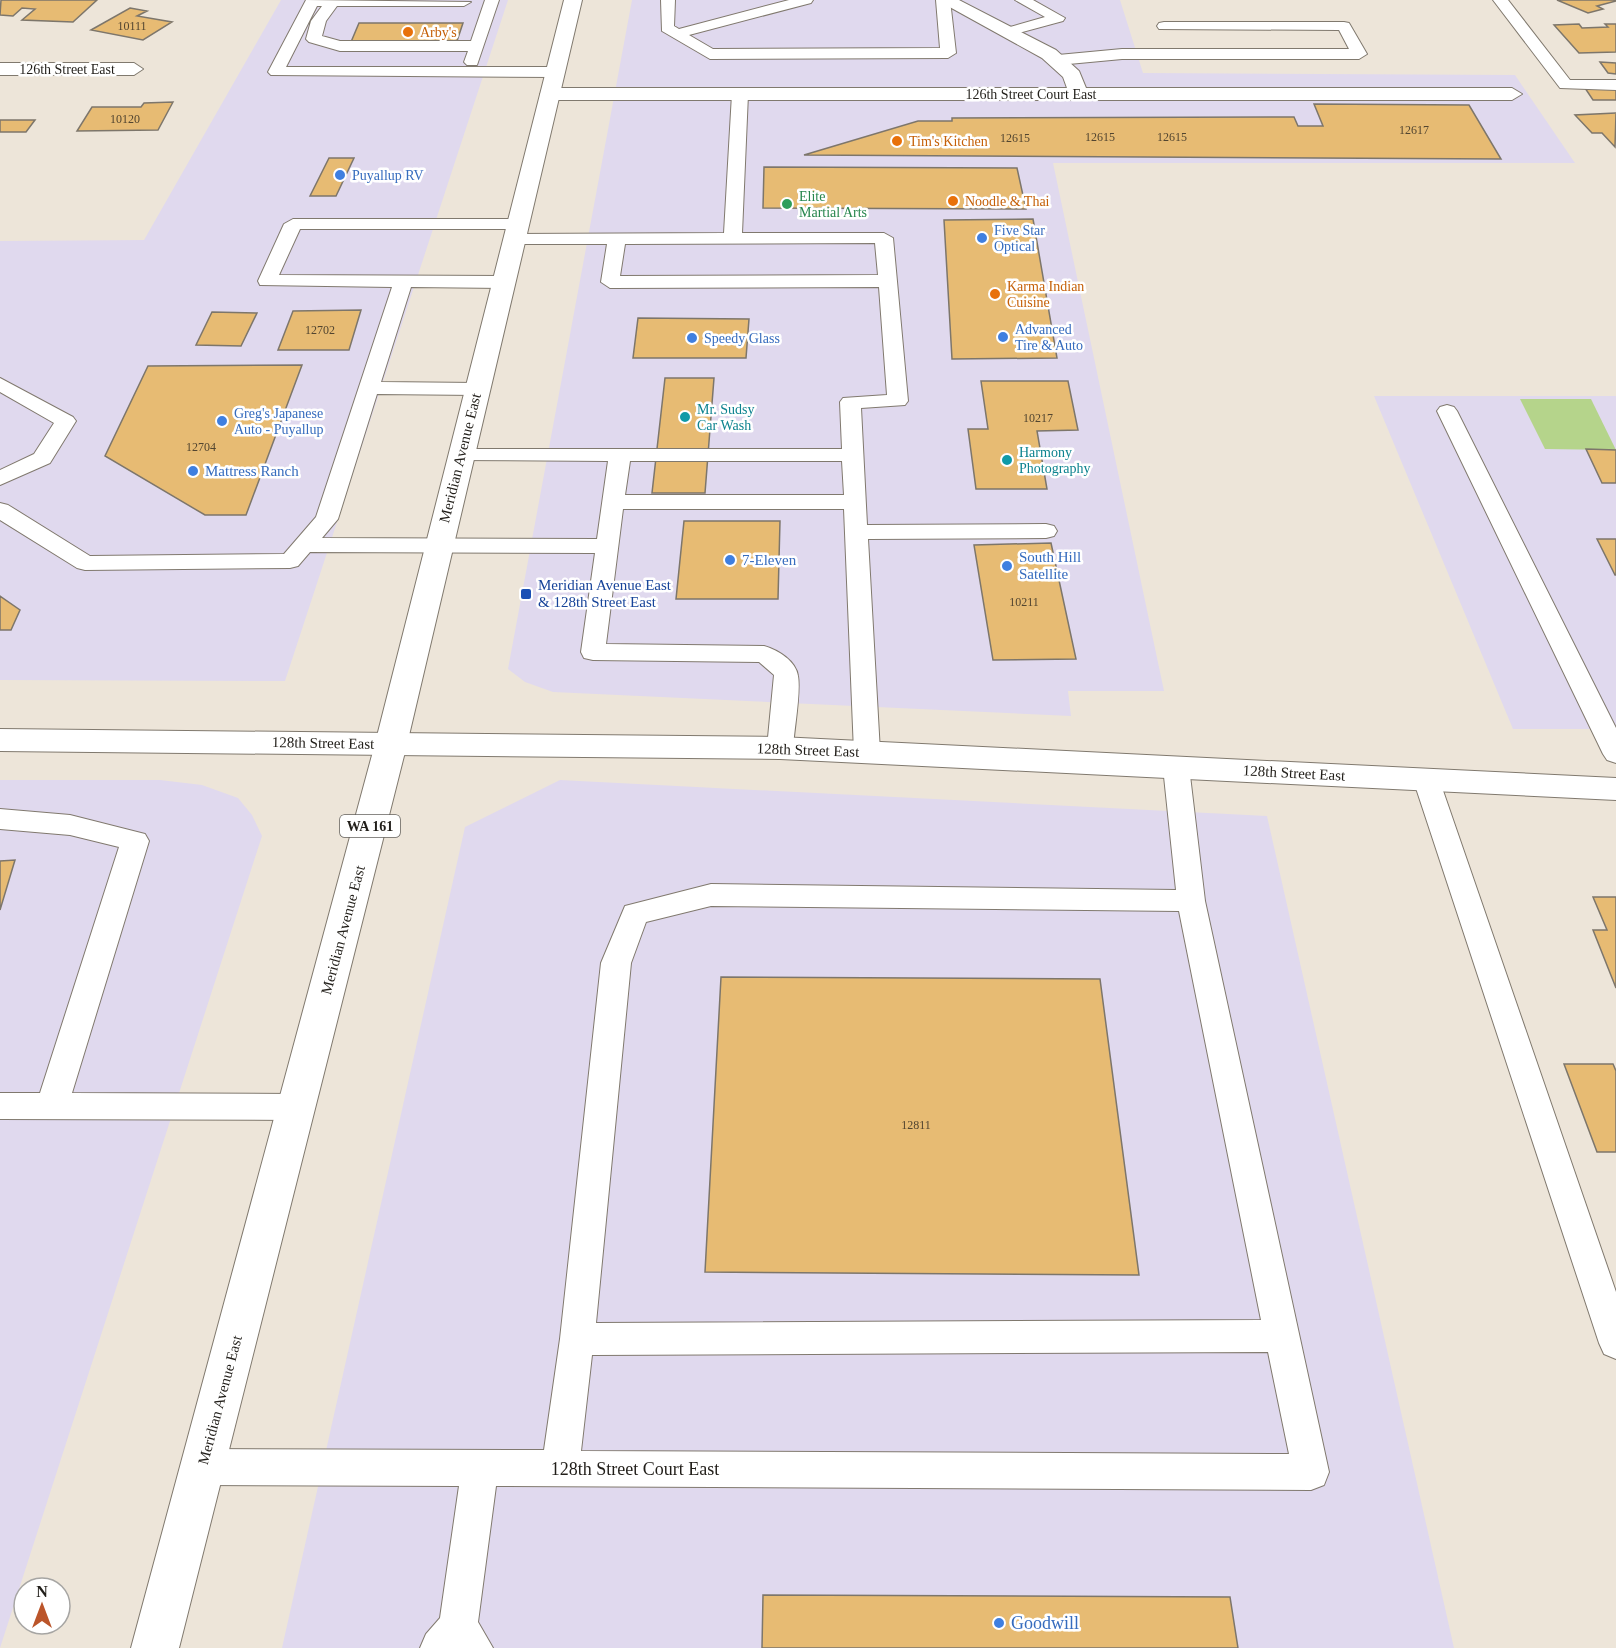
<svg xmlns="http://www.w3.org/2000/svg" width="1616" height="1648" font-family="'Times New Roman',serif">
	<rect width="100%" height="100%" fill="#ede5d9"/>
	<path fill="#e0d9ee" d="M281,0H508L285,681L0,680V241L144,240Z
		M632,0H1120L1143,73L1515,75L1575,163H1053L1164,691H1068L1071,716L553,692L525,682L508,669Z
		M1374,396H1616V729H1513Z
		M0,780H160L202,785L238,798L252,815L262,836L0,1648Z
		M560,780L1267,816L1454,1648H282L465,827Z"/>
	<path fill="#b5d48b" d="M1520,399H1591L1616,450L1545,449Z"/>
	<path fill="#e7bb73" stroke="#7d766b" stroke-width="1.5" d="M1,0H97L73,22L22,20L35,9L22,8L13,16L0,15Z
		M1557,0H1616V1L1597,6L1603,9L1588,13Z
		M130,8L147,11L137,16L172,22L143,40L91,30Z
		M359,23H463L457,41L351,42Z
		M1579,24L1582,28L1608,27L1605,24H1616V52L1579,53L1554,25Z
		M1600,62L1616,63V74L1608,73Z
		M1585,88L1616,89V100H1593Z
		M173,102L158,130L77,131L92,107H141L144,103Z
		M1314,104L1469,105L1501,159L804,155L918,121H952V118L1294,117L1298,126H1323Z
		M1616,113L1615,147L1602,133H1592L1575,115Z
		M0,120H35L26,132H0Z
		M329,158H354L336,196H310Z
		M764,167L1017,168L1026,209L763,208Z
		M1033,219L1057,358L952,359L944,220Z
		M361,310L349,350H278L293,311Z
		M212,312L257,313L241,346L196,345Z
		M638,318L749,319L746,358H633Z
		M302,365L246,515H205L105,456L148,366Z
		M665,378H714L705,493H652Z
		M981,381H1068L1078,430L1037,431L1047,489H976L968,429H988Z
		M1586,449L1616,450V483H1602Z
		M684,521H780L778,599H676Z
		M1597,539H1616V575H1615Z
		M1051,543L1076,659L993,660L974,545Z
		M0,596L20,610L11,630H0Z
		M15,860L0,910V861Z
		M1593,897H1616V988L1593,930H1607Z
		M721,977L1100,979L1139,1275L705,1272Z
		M1564,1064H1613L1616,1071V1152H1597Z
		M763,1595L1230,1597L1238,1648H762Z"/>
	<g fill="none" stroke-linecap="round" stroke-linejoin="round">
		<defs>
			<path id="service" d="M306,0L471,2L464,6H337L326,21L322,36L340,41H471L485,0H499L477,65H467L464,62L468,51H340L309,42L306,39L311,21L322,6H317L286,67H555L563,72L555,77L271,75L268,72Z
				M661,0H675L674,26L679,29L789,0H813L811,3L689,35L713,49L940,48L936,0H950L956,53L948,58L710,59L662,31Z
				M1015,0H1033L1065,18L1063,21L1008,36L1003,35L1001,32L1003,29L1045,17Z
				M1493,0H1508L1570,80H1616V90L1560,88Z
				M1164,22H1344L1349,23L1367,54L1359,59H1122L1058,65L1050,60L1058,55L1122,49H1349L1339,30L1159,29L1157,26L1159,23Z
				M740,89L748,94L742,233H884L893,238L908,401L905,405L861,408L867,525L1046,524L1054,526L1057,531L1054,536L1046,538L868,539L880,752L876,758L867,761L858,758L854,752L844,509H623L606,644L764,646C778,650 796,661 798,676C801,693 794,729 793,748L789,754L780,757L771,754L767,748L774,675L759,662L593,660L584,658L581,652L595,553L310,552L298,566L290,568L85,570L77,568L0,520V503L8,505L90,556L284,554L316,517L392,287L260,285L258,281L284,224L293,219H519L528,224L519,229H300L279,275L504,276L513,282L504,288L411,287L381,382L477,383L484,385L487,389L484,393L477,395L377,394L338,519L322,538L597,539L608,461L453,460L450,455L453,450L461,449H842L840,402L843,398L887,395L879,287L610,288L601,282L607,244H515L506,239L515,234L724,233L732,94ZM875,243L878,275L620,276L625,244ZM630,461H842L844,495H625Z
				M0,378L73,417L76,421L50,463L0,485V470L34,454L54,423L0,392Z
				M1447,405L1454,407L1457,411L1616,728V763L1607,760L1603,754L1437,411L1440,407Z
				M1176,758L1185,761L1189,767L1205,901L1329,1472L1324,1485L1311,1490L496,1486L478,1622L493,1648H420L426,1634L440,1618L459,1486L202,1485L189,1480L184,1467L189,1454L202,1449L544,1450L560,1339L601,963L625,906L711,884L1176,890L1163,767L1167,761ZM711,906L1179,911L1261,1320L596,1323L631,963L646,922ZM1268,1352L1289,1454L581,1451L592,1355Z
				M1426,770L1435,772L1439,779L1616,1292V1359L1604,1354L1599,1343L1413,779L1417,772Z
				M0,809L70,815L145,834L149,841L72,1093L297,1094L308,1098L313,1107L308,1116L297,1120L0,1119V1093H40L119,847L70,835L0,829Z"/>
			<path id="minor" d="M937,0H959L1056,50L1079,71L1086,88H1512L1522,94L1512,100H550L540,94L550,88H1067L1063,77L1042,58Z
				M0,63H134L143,69L134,75H0Z"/>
			<path id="tertiary" d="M0,729L780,737L1616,778V800L780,759L0,751Z"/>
			<path id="primary" d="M564,0H582L407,744L179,1648H131L375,744Z"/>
		</defs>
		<use href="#service" stroke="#80796e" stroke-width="2"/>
		<use href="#minor" stroke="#80796e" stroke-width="2"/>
		<use href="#tertiary" stroke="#80796e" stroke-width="2"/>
		<use href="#primary" stroke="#80796e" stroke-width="2"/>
		<use href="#service" fill="#fff" fill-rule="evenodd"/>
		<use href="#minor" fill="#fff" fill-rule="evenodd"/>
		<use href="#tertiary" fill="#fff" fill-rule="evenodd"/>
		<use href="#primary" fill="#fff" fill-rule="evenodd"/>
	</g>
	<g fill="#e8710a" stroke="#fff" stroke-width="2">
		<circle cx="408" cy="32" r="6"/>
		<circle cx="897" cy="141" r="6"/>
		<circle cx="953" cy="201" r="6"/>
		<circle cx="995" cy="294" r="6"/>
	</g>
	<g fill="#3f7fe0" stroke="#fff" stroke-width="2">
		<circle cx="340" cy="175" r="6"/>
		<circle cx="982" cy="238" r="6"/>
		<circle cx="1003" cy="337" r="6"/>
		<circle cx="692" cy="338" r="6"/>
		<circle cx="222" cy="421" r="6"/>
		<circle cx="193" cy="471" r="6"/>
		<circle cx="730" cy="560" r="6"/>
		<circle cx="1007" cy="566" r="6"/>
		<circle cx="999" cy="1623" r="6"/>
	</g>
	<circle fill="#2e9e5b" stroke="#fff" stroke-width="2" cx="787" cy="204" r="6"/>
	<g fill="#0f9aa8" stroke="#fff" stroke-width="2">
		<circle cx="685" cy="417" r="6"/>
		<circle cx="1007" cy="460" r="6"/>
	</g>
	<rect fill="#1a4fb4" stroke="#fff" stroke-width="2" x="520" y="588" width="12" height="12" rx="3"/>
	<g text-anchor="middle" stroke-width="5" stroke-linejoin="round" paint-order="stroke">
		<g font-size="12" fill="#524530">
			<text x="132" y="30">10111</text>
			<text x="125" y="123">10120</text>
			<text x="1414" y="134">12617</text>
			<text x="1100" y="141">12615</text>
			<text x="1172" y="141">12615</text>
			<text x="1015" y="142">12615</text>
			<text x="320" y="334">12702</text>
			<text x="1038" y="422">10217</text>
			<text x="201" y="451">12704</text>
			<text x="1024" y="606">10211</text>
			<text x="916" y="1129">12811</text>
		</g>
		<g font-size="14" fill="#c56008" stroke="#fff" text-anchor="start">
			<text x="420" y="37">Arby's</text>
			<text x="909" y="146">Tim's Kitchen</text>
			<text x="965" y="206">Noodle &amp; Thai</text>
			<text x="1007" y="291">Karma Indian<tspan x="1007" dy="16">Cuisine</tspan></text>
		</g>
		<g font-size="14" fill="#211e19" stroke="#fff">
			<text x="67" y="74">126th Street East</text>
			<text x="1031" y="99">126th Street Court East</text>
		</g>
		<g font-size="14" fill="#366cbe" stroke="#fff" text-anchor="start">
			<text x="352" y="180">Puyallup RV</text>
			<text x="994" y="235">Five Star<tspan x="994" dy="16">Optical</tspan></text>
			<text x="1015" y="334">Advanced<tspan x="1015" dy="16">Tire &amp; Auto</tspan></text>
			<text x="704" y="343">Speedy Glass</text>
			<text x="234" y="418">Greg's Japanese<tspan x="234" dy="16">Auto - Puyallup</tspan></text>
		</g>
		<g font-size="14" fill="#27864d" stroke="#fff" text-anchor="start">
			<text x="799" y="201">Elite<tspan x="799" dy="16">Martial Arts</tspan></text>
		</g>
		<g font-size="14" fill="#0d838f" stroke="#fff" text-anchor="start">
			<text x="697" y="414">Mr. Sudsy<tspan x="697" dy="16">Car Wash</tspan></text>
			<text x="1019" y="457">Harmony<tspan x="1019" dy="16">Photography</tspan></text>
		</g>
		<rect fill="#fff" stroke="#64625e" stroke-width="1.5" x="340" y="815" width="60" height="22" rx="4.5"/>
		<g font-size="14" font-weight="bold" fill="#211e19">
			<text x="370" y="831">WA 161</text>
		</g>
		<g font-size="15" fill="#211e19" stroke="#fff">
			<text transform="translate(460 458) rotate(-76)" y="5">Meridian Avenue East</text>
			<text transform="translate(323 743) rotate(1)" y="5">128th Street East</text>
			<text transform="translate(808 750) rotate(2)" y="5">128th Street East</text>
			<text transform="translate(1294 773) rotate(3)" y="5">128th Street East</text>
			<text transform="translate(343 930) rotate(-75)" y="5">Meridian Avenue East</text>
			<text transform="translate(220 1400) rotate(-75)" y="5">Meridian Avenue East</text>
		</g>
		<g font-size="15" fill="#366cbe" stroke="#fff" text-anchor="start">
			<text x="205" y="476">Mattress Ranch</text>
			<text x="1019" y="562">South Hill<tspan x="1019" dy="17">Satellite</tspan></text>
			<text x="742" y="565">7-Eleven</text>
		</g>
		<g font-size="15" fill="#164399" stroke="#fff" text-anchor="start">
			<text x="538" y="590">Meridian Avenue East<tspan x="538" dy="17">&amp; 128th Street East</tspan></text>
		</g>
		<g font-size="18" fill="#211e19" stroke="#fff">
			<text x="635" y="1475">128th Street Court East</text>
		</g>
		<g font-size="18" fill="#366cbe" stroke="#fff" text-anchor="start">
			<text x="1011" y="1629">Goodwill</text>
		</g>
	</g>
	<g transform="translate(42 1606)"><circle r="28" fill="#ffffff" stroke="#a6a5a3" stroke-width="1.5"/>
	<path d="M0-4.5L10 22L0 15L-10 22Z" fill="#bb552a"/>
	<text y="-9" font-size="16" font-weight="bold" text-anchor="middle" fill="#211e19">N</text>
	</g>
</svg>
